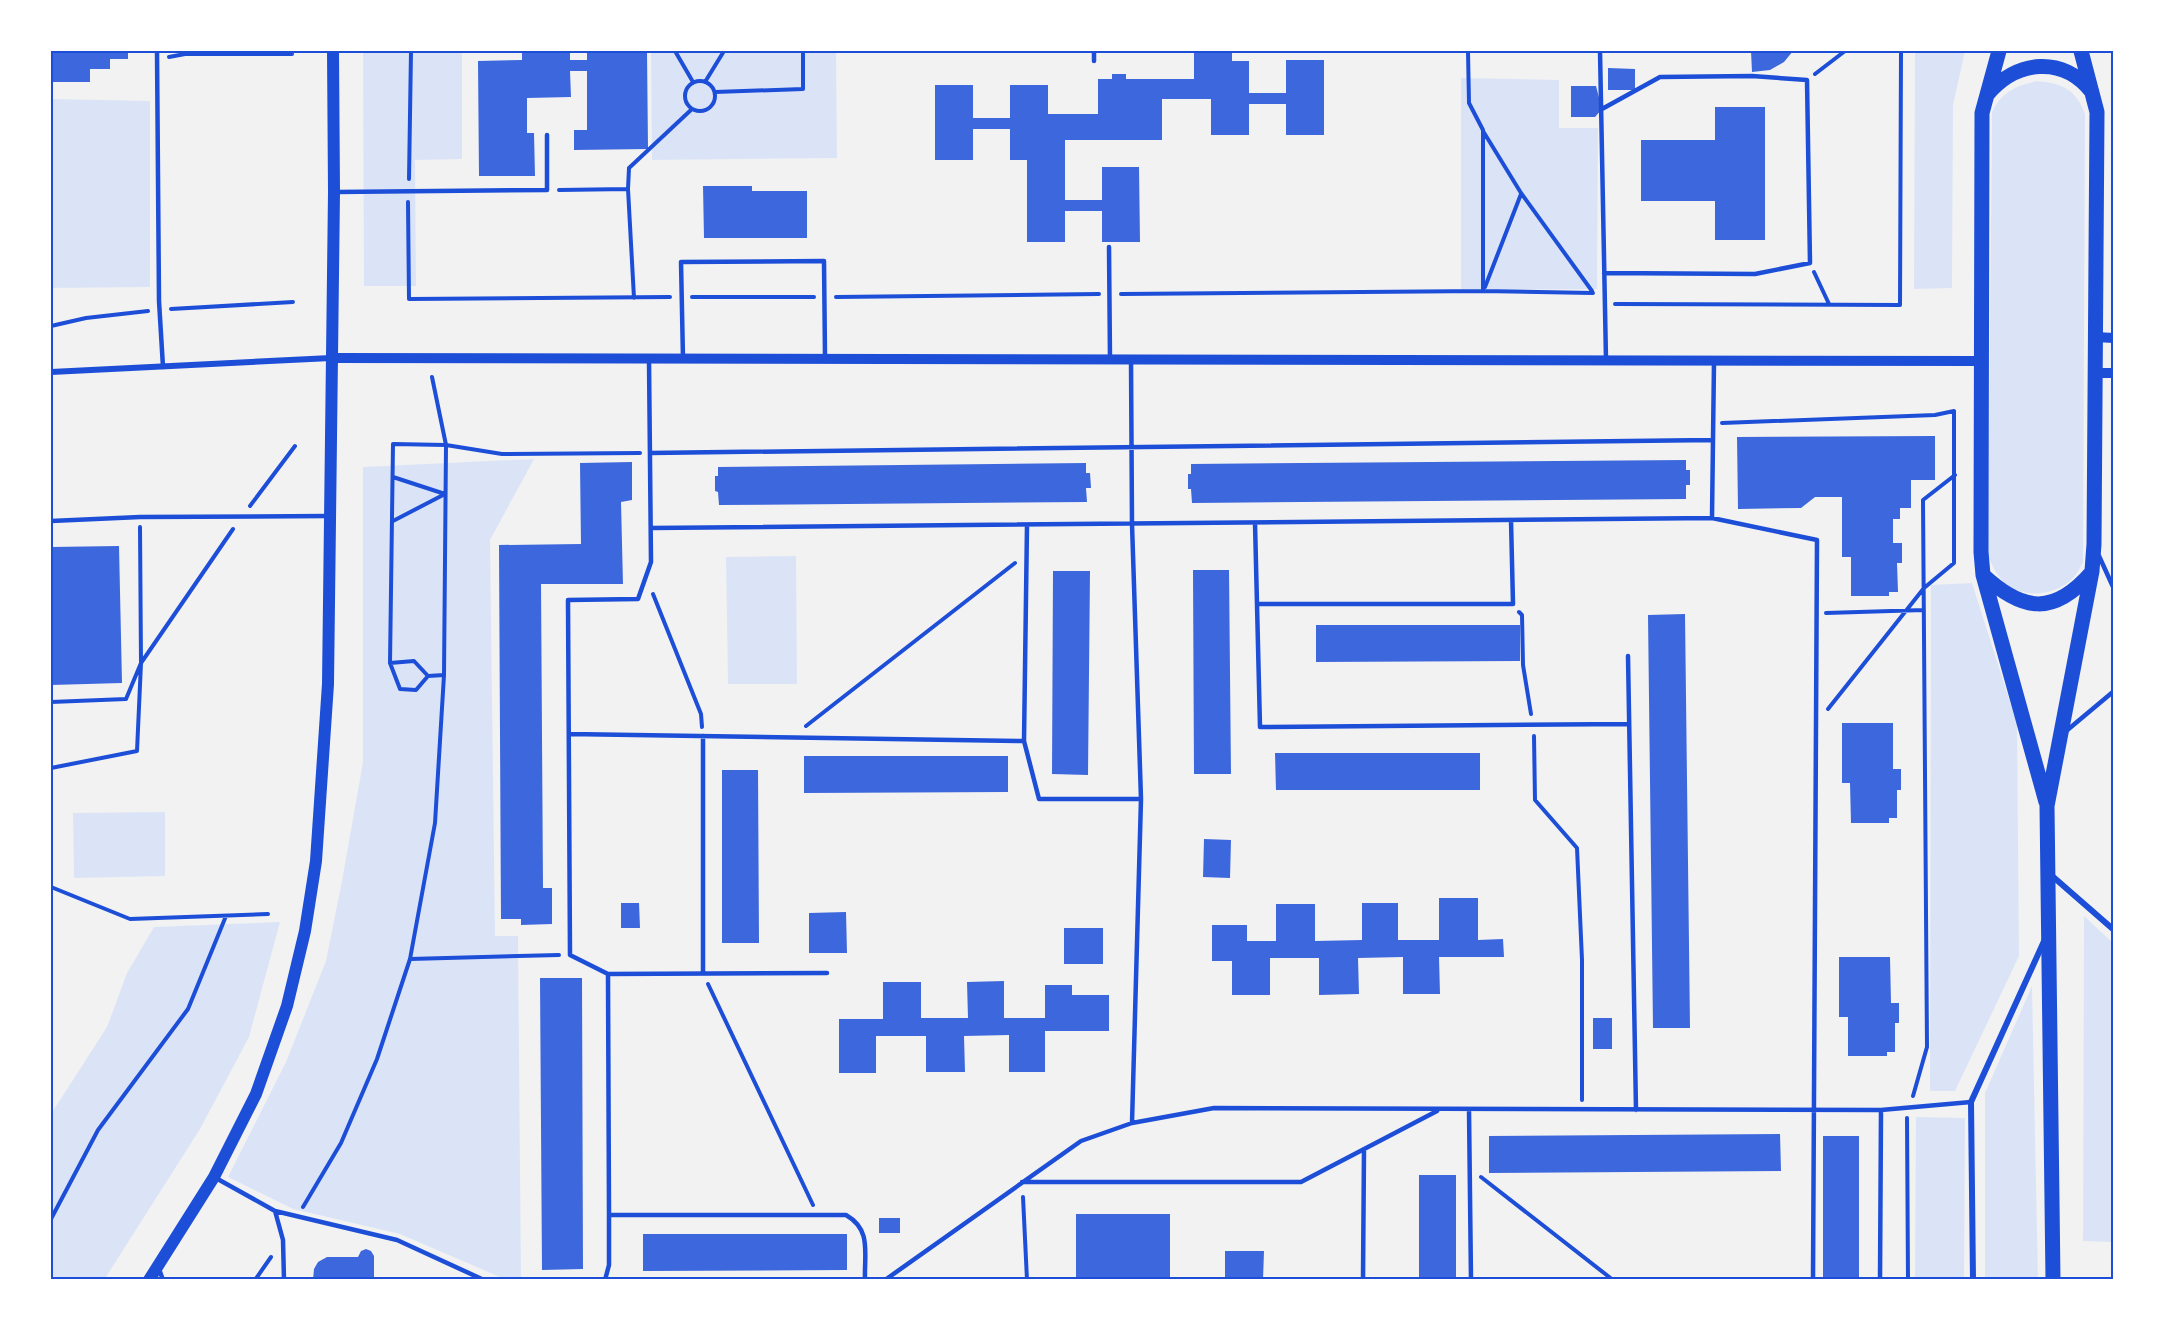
<svg xmlns="http://www.w3.org/2000/svg" width="2165" height="1331" font-family="'Fira Sans Condensed',sans-serif">
	<rect width="100%" height="100%" fill="#f2f2f2"/>
	<path fill="#dbe4f7" d="M363,51H462V159L415,160L416,286H364Z
		M651,51H836L837,158L652,160Z
		M1915,51H1965L1953,105L1952,288L1914,289Z
		M1461,78L1559,80V128H1598L1597,289L1461,290Z
		M2037,81C2061,83 2076,89 2085,114L2083,562C2079,570 2074,579 2066,584C2050,595 2026,597 2009,586C1998,579 1993,567 1988,556L1992,112C2002,92 2015,86 2037,81Z
		M51,99L150,101V287L51,288Z
		M534,459L490,540L495,936H518L521,1280H507L400,1234L293,1209L228,1177L286,1062L326,961L342,881L363,762V467Z
		M796,556L797,684H728L726,557Z
		M1972,583L2017,724L2019,956L1955,1091H1930L1931,585Z
		M165,812V876L74,878L73,813Z
		M2084,916L2114,944V1280L2113,1242L2083,1241Z
		M280,922L249,1037L200,1129L104,1280H51V1114L107,1027L127,973L154,927Z
		M2032,986L2038,1280H1985V1093Z
		M1916,1117L1965,1118L1964,1280H1915Z"/>
	<path fill="#3d67dc" d="M51,51H128V59H110V69H90V82H51Z
		M522,51H570V60H587V51H647L648,149L574,150V130H587V71H570L571,97L527,98V133H534L535,176H479L478,61L522,60Z
		M1119,51H1157V53H1119Z
		M1194,51H1232V61H1249V93H1286V60H1324V135H1286V104H1249V135H1211V99H1162V140H1065V200H1102V167H1139L1140,242H1102V211H1065V242H1027V160H1010V129H973V160H935V85H973V118H1010V85H1048V114H1098V79H1112V74H1126V79H1194Z
		M1751,51H1793L1784,62L1770,70L1752,72Z
		M1608,68L1635,69V90H1608Z
		M1571,86H1596L1602,109L1595,117H1571Z
		M1715,107H1765V240H1715V201H1641V140H1715Z
		M703,186H752V191H807V238H704Z
		M1935,436V480H1911V508H1900V519H1893V543H1902V563H1897L1898,592H1889V596H1851V557H1842V497H1815L1801,508L1738,509L1737,437Z
		M1686,460V470H1690V485H1686V499L1192,503L1191,489H1188V474H1191V464Z
		M632,462V500L621,502L623,584H541L543,888H552V924L521,925V919H501L499,545L581,544L580,463Z
		M1086,463V473H1090L1091,488H1086L1087,502L719,505L718,492L715,491V476H718V467Z
		M119,546L122,683L51,685V547Z
		M1193,570H1229L1231,774H1194Z
		M1053,571H1090L1088,775L1052,774Z
		M1685,614L1690,1028H1653L1648,615Z
		M1316,625H1520V661L1316,662Z
		M1842,723H1893V769H1901V790H1897V818H1889V823H1851L1850,783H1842Z
		M1275,753H1480V790H1276Z
		M804,756H1008V792L804,793Z
		M722,770H758L759,943H722Z
		M1204,839L1231,840L1230,878L1203,877Z
		M1439,898H1478V940L1503,939L1504,957H1439L1440,994H1403V957L1358,958L1359,994L1319,995V958H1270V995H1232V961H1212V925H1247V941H1276V904H1315V941L1362,940V903H1398V940H1439Z
		M621,903H639L640,928H621Z
		M846,912L847,953H809V913Z
		M1064,928H1103V964H1064Z
		M1839,957H1890L1891,1003H1899V1023H1895V1052H1887V1056H1848V1017H1839Z
		M540,978H582L583,1269L542,1270Z
		M1004,981V1018H1045V985H1072V995H1109V1031H1045V1072H1009V1035L964,1036L965,1072H926V1036H876V1073H839V1019H883V982H921V1018H968L967,982Z
		M1593,1018H1612V1049H1593Z
		M1780,1134L1781,1171L1489,1173V1136Z
		M1823,1136H1859V1280H1823Z
		M1419,1175H1456V1280H1419Z
		M1076,1214H1170V1278H1192V1280H1076Z
		M879,1218H900V1233H879Z
		M643,1234H847V1270L643,1271Z
		M366,1249L371,1251L374,1256V1280H313L314,1269L318,1262L327,1257H358L361,1251Z
		M1225,1251H1264L1263,1280H1225Z"/>
	<g fill="none" stroke-linecap="round" stroke-linejoin="round">
		<path stroke="#1d4ed8" stroke-width="4" d="M675,51L693,82
			M1468,51L1469,103L1483,130V291
			M169,57L185,54H292
			M1815,74L1845,51
			M685 96a15 15 0 1 1 30 0a15 15 0 1 1-30 0Z
			M705,82L724,51
			M715,92L803,89V51
			M1483,131L1521,193L1592,291
			M409,179L411,51
			M628,189L634,298
			M559,190L628,189L629,168L692,109
			M408,202L409,299L670,297
			M1814,272L1829,304
			M1485,287L1521,194
			M1121,294L1483,291L1593,293
			M692,297H814
			M836,297L1099,294
			M1615,304L1900,305L1901,51
			M171,309L293,302
			M51,326L86,318L148,311
			M1722,423L1935,415L1954,411V563L1924,588L1828,709
			M250,506L295,446
			M393,521L445,494L393,477
			M653,594L701,714L702,727
			M1519,612L1522,615L1523,665L1531,714
			M1826,613L1924,610
			M390,663L400,689L416,690L428,676
			M444,675L428,676L414,661L390,663L393,444L446,445L502,454L640,453
			M51,702L126,699L141,663L233,529
			M806,726L1015,563
			M1534,736L1535,800L1577,848L1582,960V1100
			M51,768L137,751L141,663L140,527
			M51,887L130,919L268,914
			M410,959L559,955
			M708,984L813,1205
			M1913,1096L1927,1047L1923,500L1955,475
			M1907,1118L1908,1280
			M1481,1177L1613,1280
			M1023,1197L1027,1280
			M303,1207L341,1143L377,1059L410,959L435,823L444,675L446,445L432,377
			M51,1219L98,1130L188,1009L226,916
			M255,1280L271,1257"/>
		<path stroke="#1d4ed8" stroke-width="4.5" d="M157,51L159,301L163,367
			M1600,51L1606,360
			M1094,61V51
			M1602,109L1660,77L1752,76L1807,80L1810,263L1755,274L1604,273
			M336,192L547,190V135
			M1109,247L1110,360
			M683,359L681,262L824,261L825,357
			M1131,360L1132,524L1141,799L1132,1123
			M650,453L1713,440
			M1712,518L1714,362
			M51,521L140,517L328,516
			M1255,523L1260,727L1629,724
			M651,528L1712,518L1817,540L1813,1280
			M2099,556L2114,589
			M1257,604H1513L1511,520
			M1628,656L1636,1110
			M2065,732L2114,691
			M569,734L1024,741L1027,525
			M703,736V973
			M1024,741L1039,799H1141
			M608,974L827,973
			M1469,1110L1471,1280
			M214,1177L275,1211L397,1240L484,1280
			M1022,1182H1301L1437,1111
			M275,1211L283,1240L284,1280
			M609,1215H846C872,1230 864,1253 865,1280
			M159,1269L163,1280
			M605,1280L609,1265V1215L608,974L570,955L568,600L638,599L651,562L649,360
			M885,1280L1081,1141L1132,1123L1214,1108L1881,1110L1971,1102
			M1363,1280L1364,1149
			M1880,1280L1881,1110"/>
		<path stroke="#1d4ed8" stroke-width="6" d="M51,372L331,358
			M2051,875L2114,930
			M1973,1280L1971,1102L2045,939"/>
		<path stroke="#1d4ed8" stroke-width="10" d="M2095,337L2114,338
			M332,358L1981,361
			M2095,373H2114"/>
		<path stroke="#1d4ed8" stroke-width="12" d="M149,1280L214,1177L256,1094L287,1006L305,931L316,861L328,684L334,192L333,51"/>
		<path stroke="#1d4ed8" stroke-width="15" d="M1999,51L1982,113L1981,552L1983,575L2046,802
			M1987,95C2016,60 2063,55 2092,92
			M1983,575C2023,612 2054,616 2092,572
			M2053,1280L2047,806L2092,571L2094,544L2097,112L2081,51"/>
	</g>
	<rect width="2165" height="1331" fill="none" stroke="#ffffff" stroke-width="105"/>
	<rect x="52" y="52" width="2060" height="1226" fill="none" stroke="#1d4ed8" stroke-width="2"/>
</svg>
